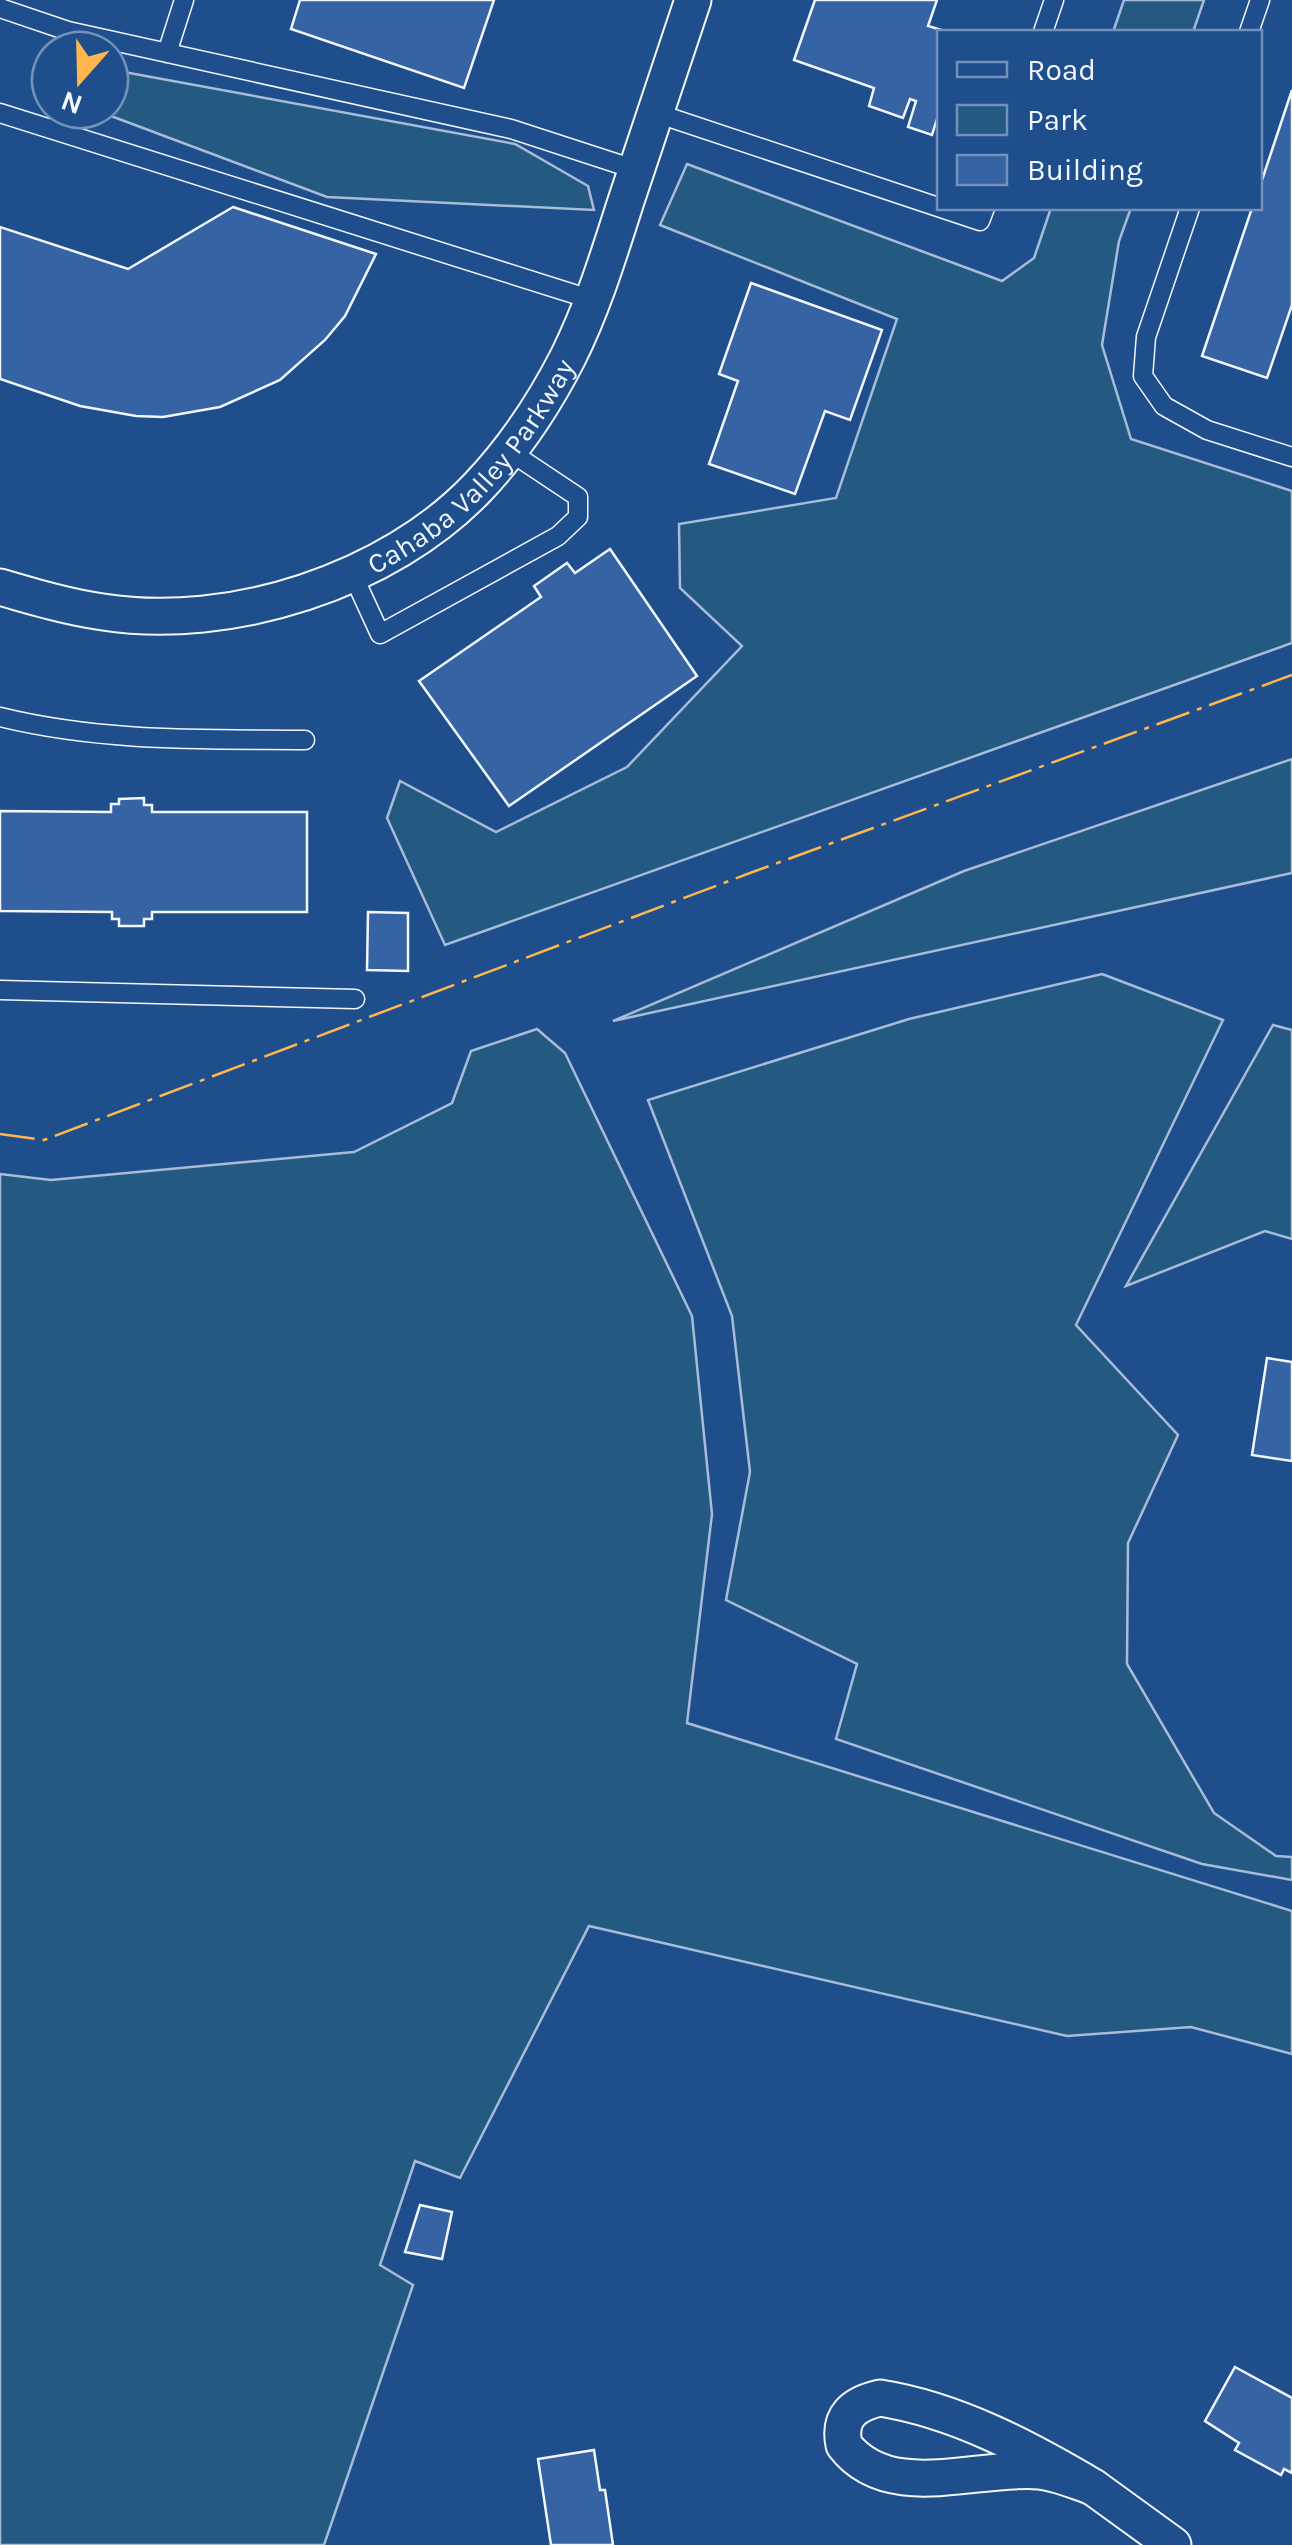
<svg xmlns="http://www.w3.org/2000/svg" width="1292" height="2545" font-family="Karla,sans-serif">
	<rect width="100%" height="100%" fill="#1f4e8c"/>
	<path fill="#245a82" stroke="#a8bbd7" stroke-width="2.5" d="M1124,0H1204L1193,32H1113Z
		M113,70L515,144L588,186L594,210L327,197L95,110H110V74Z
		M687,164L1002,281L1034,258L1051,208H1131L1119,241L1102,345L1131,439L1292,491V643L445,945L387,818L400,781L496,832L627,767L742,646L680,588L679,524L836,498L897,319L660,225Z
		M1292,759V873L613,1021L964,871Z
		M1102,974L1223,1020L1076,1325L1178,1435L1128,1543L1127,1664L1214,1813L1276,1856L1292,1857V1880L1202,1864L836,1739L857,1664L726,1600L750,1472L732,1316L648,1100L909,1019Z
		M1273,1025L1292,1030V1239L1265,1231L1126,1286Z
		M537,1029L565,1053L692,1316L712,1514L687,1723L1292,1911V2054L1191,2027L1067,2036L589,1926L460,2178L415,2161L380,2265L413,2285L324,2545H0V1174L51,1180L354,1152L452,1103L471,1051Z"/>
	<path fill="#3563a3" stroke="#f2f6ff" stroke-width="2.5" d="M300,0H494L464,88L291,29Z
		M815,0H937L928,26L948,32H939V113L932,135L908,127L916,101L910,99L903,118L869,106L874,88L794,60Z
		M1292,90V305L1267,378L1202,356L1252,208H1260V186Z
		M233,207L376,254L345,316L325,340L280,380L220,407L163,417L136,416L80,406L0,379V227L128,269Z
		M751,283L882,330L850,420L825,411L795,494L709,464L738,381L719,374Z
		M610,549L697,676L509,806L419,681L541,597L534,586L567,563L575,573Z
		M144,798V805H152V812H307V912H152V919H144V926H119V919H112V912L0,911V811L111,812V804H119V799Z
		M368,912L408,913V971L367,970Z
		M1267,1358L1292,1362V1461L1252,1455Z
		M420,2205L452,2212L442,2259L405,2252Z
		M1235,2367L1292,2398V2473L1284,2469L1281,2475L1235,2450L1239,2443L1205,2421Z
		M594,2450L600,2490H605L613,2545H551L538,2459Z"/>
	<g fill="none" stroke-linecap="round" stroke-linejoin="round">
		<defs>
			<path id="service" d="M0,8L68,31L511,129L637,170
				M1043,32L1054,0
				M1249,32L1260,0
				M167,53L184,0
				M0,113L593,300
				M656,113L980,221L985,208
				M1190,208L1146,337L1143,376L1164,406L1207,430L1292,457
				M352,573L380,634L558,536L578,517V497L509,451
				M0,717C102,742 201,739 305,740
				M0,990L355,999"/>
			<g id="minor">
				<path id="s1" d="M0,587C34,597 68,607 103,612C230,632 389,581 478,487C514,449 544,404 568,357C593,307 609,254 626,201C649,134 671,67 693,0"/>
				<path d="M880,2398C956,2410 1027,2448 1093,2487C1076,2481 1058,2473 1040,2471C978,2465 889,2504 844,2445C838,2416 854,2404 880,2398Z"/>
				<path d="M1093,2487L1173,2545"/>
			</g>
		</defs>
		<use href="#service" stroke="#f2f6ff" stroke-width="21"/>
		<use href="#minor" stroke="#f2f6ff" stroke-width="39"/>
		<use href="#service" stroke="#1f4e8c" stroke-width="18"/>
		<use href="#minor" stroke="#1f4e8c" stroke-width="35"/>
		<path stroke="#ffb74d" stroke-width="2.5" stroke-dasharray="35 8 5 8" stroke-linecap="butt" d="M0,1134L44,1140L750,873L1292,675"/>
	</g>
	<g text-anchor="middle" stroke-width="8" stroke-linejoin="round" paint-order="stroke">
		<g font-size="28" fill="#f2f6ff" stroke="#1f4e8c">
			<text dy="10" stroke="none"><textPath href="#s1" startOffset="525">Cahaba Valley Parkway</textPath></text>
		</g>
	</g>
	<rect x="937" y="30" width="325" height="180" fill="#1f4e8c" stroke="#7391ba" stroke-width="2.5"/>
	<rect x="957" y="62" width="50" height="15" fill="#1f4e8c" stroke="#7391ba" stroke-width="2.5"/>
	<text x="1027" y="80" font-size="30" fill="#f2f6ff">Road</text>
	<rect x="957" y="105" width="50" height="30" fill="#245a82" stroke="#7391ba" stroke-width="2.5"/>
	<text x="1027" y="130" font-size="30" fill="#f2f6ff">Park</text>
	<rect x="957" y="155" width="50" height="30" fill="#3563a3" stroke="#7391ba" stroke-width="2.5"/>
	<text x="1027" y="180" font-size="30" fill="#f2f6ff">Building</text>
	<g transform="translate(80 80) rotate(200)"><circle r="48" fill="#1f4e8c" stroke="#7391ba" stroke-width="2.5"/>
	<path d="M0-8L18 38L0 25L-18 38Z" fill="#ffb74d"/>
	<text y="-15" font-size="28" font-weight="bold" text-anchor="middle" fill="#f2f6ff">N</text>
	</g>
</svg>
